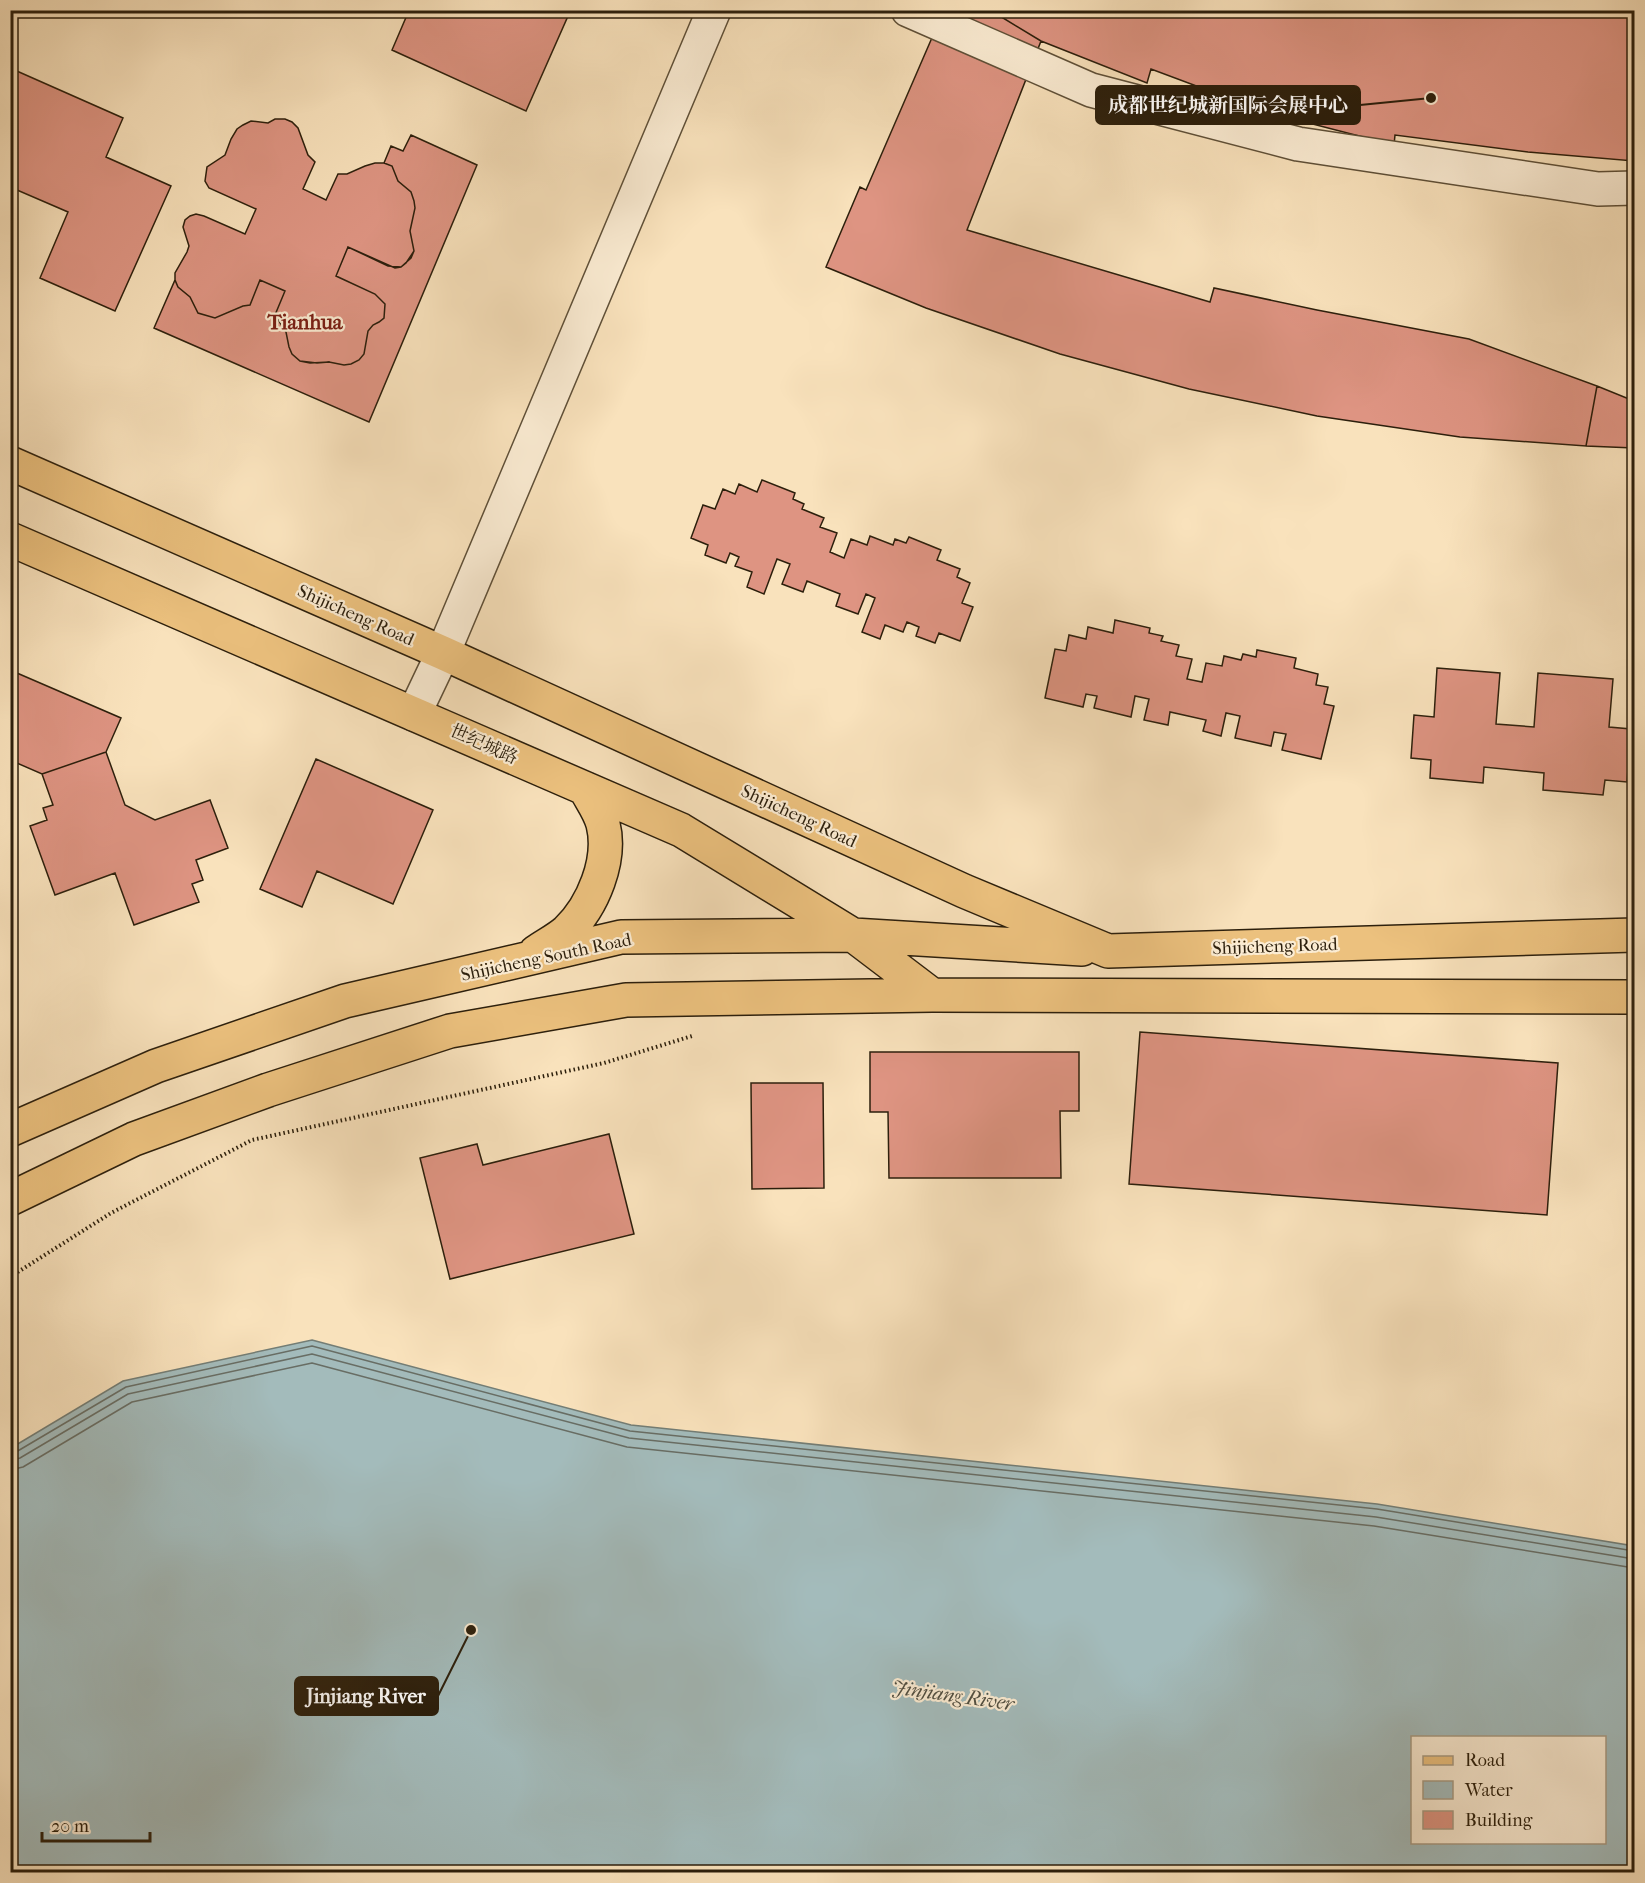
<svg xmlns="http://www.w3.org/2000/svg" width="1645" height="1883" font-family="'IM FELL French Canon','Noto Serif SC',serif">
	<rect width="100%" height="100%" fill="#f9e2bc"/>
	<filter id="stains"><feTurbulence type="fractalNoise" baseFrequency=".00333" numOctaves="4"/><feColorMatrix values="0 0 0 0 .2 0 0 0 0 .09 0 0 0 0 .02 0 0 0 .5 -.17"/></filter>
	<radialGradient id="worn" r=".72"><stop offset=".6" stop-color="#630" stop-opacity="0"/><stop offset="1" stop-color="#630" stop-opacity=".3"/></radialGradient>
	<path fill="#a3bbbb" stroke="#737d75" stroke-width="1.5" fill-rule="evenodd" d="M312,1340L631,1425L1377,1504L1634,1546V1872H11V1448L123,1381ZM1412,1738H1604V1842H1412Z"/>
	<g fill="none" stroke-linecap="round" stroke-linejoin="round">
		<path stroke="#686d64" stroke-width="1.5" d="M10,1453L16,1452L126,1387L312,1346L630,1431L1377,1509L1634,1551
			M10,1461L20,1458L128,1394L312,1354L629,1438L1376,1517L1634,1559
			M10,1470L23,1467L132,1402L312,1363L627,1447L1374,1526L1634,1568"/>
	</g>
	<path fill="#de9482" stroke="#2c1f0c" stroke-width="1.5" d="M398,10H556L568,16L526,111L392,50L407,15Z
		M944,10H990L1041,41L967,230L1210,302L1214,288L1317,310L1469,339L1597,386L1586,446L1460,437L1317,416L1189,389L1060,354L926,308L826,267L860,187L866,190Z
		M990,10H1634V161L1528,152L1395,135L1394,145L1266,112L1151,69L1147,83L1041,41Z
		M10,68L123,118L106,157L171,186L115,311L40,278L68,212L10,187Z
		M275,119H285L292,122L298,128L308,155L315,162L303,189L326,200L338,174H347L365,166L375,163H384L392,166L398,181L411,192L414,201L415,208L410,231L414,251L406,263L401,267L388,266L348,247L336,276L375,294L385,304L384,318L379,322L373,325L368,331L364,354L359,360L351,364L344,365L329,362L310,363L300,361L292,354L289,347L286,332L275,315L285,291L260,280L250,305L243,306L215,318L198,313L190,297L178,287L175,280V273L187,252L189,246L183,227L185,220L190,216L196,214L204,216L245,234L256,209L209,188L205,181L207,167L225,155L231,139L237,129L243,125L251,121L268,123Z
		M411,135L477,165L369,422L154,328L175,280L178,287L190,297L198,313L215,318L243,306L250,305L260,280L285,291L275,315L286,332L289,347L292,354L300,361L317,363L329,362L344,365L351,364L359,360L364,354L368,331L373,325L379,322L384,318L385,304L375,294L336,276L348,247L395,268L401,267L411,258L414,251L410,231L415,208L414,201L411,192L398,181L392,166L384,163L391,146L403,151Z
		M1597,386L1634,401V448L1586,446Z
		M762,480L795,493L793,499L804,504L802,509L824,518L820,527L837,533L830,552L844,558L851,539L867,545L870,536L893,545L895,539L906,543L909,537L941,550L937,560L960,569L957,577L970,583L962,603L973,607L960,641L939,633L935,643L916,636L919,627L907,622L903,632L885,625L880,639L862,632L875,598L866,594L858,614L836,606L840,594L807,581L803,592L782,584L790,564L777,559L764,594L747,587L752,572L735,566L739,557L730,553L726,563L705,555L708,545L691,538L703,505L715,509L723,489L735,494L739,484L757,492Z
		M1115,620L1150,628L1149,633L1163,636L1161,641L1179,645L1176,656L1192,659L1187,679L1202,682L1206,663L1222,666L1224,656L1241,660L1243,654L1256,657L1257,650L1296,658L1294,668L1318,674L1316,685L1328,687L1324,704L1334,706L1321,759L1282,750L1286,734L1274,732L1271,746L1235,738L1240,716L1226,713L1221,736L1203,731L1206,720L1170,712L1168,725L1144,720L1149,699L1135,696L1131,717L1094,708L1097,696L1086,694L1083,707L1045,698L1055,649L1066,651L1069,635L1086,639L1088,627L1113,633Z
		M1437,668L1500,673L1496,724L1534,727L1538,673L1613,679L1609,727L1631,729L1627,782L1605,780L1603,795L1543,790L1544,773L1484,767L1483,783L1430,778L1431,760L1411,758L1414,715L1434,717Z
		M10,670L121,718L106,752L42,774L10,760Z
		M106,752L125,805L155,820L210,800L228,848L196,860L203,880L192,884L199,902L134,925L115,873L55,895L30,826L47,820L43,808L53,805L42,774Z
		M316,759L433,810L393,904L317,871L302,907L260,889Z
		M1140,1032L1558,1063L1547,1215L1129,1184Z
		M870,1052H1079V1111H1060L1061,1178H889L888,1112H870Z
		M751,1083H823L824,1188L752,1189Z
		M609,1134L634,1234L450,1279L420,1158L477,1144L483,1165Z"/>
	<g fill="none" stroke-linecap="round" stroke-linejoin="round">
		<defs>
			<path id="minor" d="M908,10L1091,90L1298,144L1598,189L1634,188
				M414,714L443,653L714,10"/>
			<path id="major" d="M10,463L443,653L964,891L1108,951L1634,935
				M10,539L681,830L853,935L932,995
				M536,952C546,945 558,939 567,931C593,906 612,860 603,824C600,812 592,801 586,790
				M10,1130L156,1066L345,1001L621,937L853,935L1082,949
				M10,1199L134,1139L268,1090L450,1031L626,1000L932,995L1634,997"/>
		</defs>
		<use href="#minor" stroke="#5f5038" stroke-width="36"/>
		<use href="#major" stroke="#2c1f0c" stroke-width="36"/>
		<path stroke="#2c1f0c" stroke-width="4" stroke-dasharray="1.5 3" stroke-linecap="butt" d="M10,1277L111,1213L252,1140L604,1063L692,1036"/>
		<use href="#minor" stroke="#fbecd3" stroke-width="33"/>
		<use href="#major" stroke="#ecc17e" stroke-width="33"/>
	</g>
	<g text-anchor="middle" stroke-width="4.5" stroke-linejoin="round" paint-order="stroke">
		<g font-size="18" fill="#2c1f0c" stroke="#fbecd3">
			<text transform="translate(356 615) rotate(24)" y="6">Shijicheng Road</text>
			<text transform="translate(484 744) rotate(24)" y="6">世纪城路</text>
			<text transform="translate(799 816) rotate(25)" y="6">Shijicheng Road</text>
			<text transform="translate(1275 946) rotate(-2)" y="6">Shijicheng Road</text>
			<text transform="translate(546 957) rotate(-12)" y="6">Shijicheng South Road</text>
		</g>
		<g font-size="20" font-style="italic" fill="#504e41" stroke="#fbecd3">
			<text transform="translate(953 1695) rotate(8)" y="7">Jinjiang River</text>
		</g>
		<g font-size="21" font-weight="bold" fill="#7a1f14" stroke="#fbecd3">
			<text x="305" y="329">Tianhua</text>
		</g>
	</g>
	<path fill="none" stroke="#2c1f0c" stroke-width="2" d="M1431 98L1360 105M471 1630L438 1696"/>
	<g fill="#2c1f0c" stroke="#fbecd3" stroke-width="2">
		<circle cx="1431" cy="98" r="6"/>
		<circle cx="471" cy="1630" r="6"/>
	</g>
	<g fill="#2c1f0c" stroke="#2c1f0c" stroke-width="2">
		<rect x="1096" y="86" width="264" height="38" rx="6"/>
		<rect x="295" y="1677" width="143" height="38" rx="6"/>
	</g>
	<g font-size="20" text-anchor="middle" font-weight="bold" fill="#fff">
		<text x="1228" y="112">成都世纪城新国际会展中心</text>
		<text x="366" y="1703">Jinjiang River</text>
	</g>
	<rect width="1645" height="1883" fill="none" stroke="#f9e2bc" stroke-width="36"/>
	<rect x="12" y="12" width="1621" height="1859" fill="none" stroke="#2c1f0c" stroke-width="3"/>
	<rect x="18" y="18" width="1609" height="1847" fill="none" stroke="#2c1f0c" stroke-width="1.5"/>
	<rect x="1411" y="1736" width="195" height="108" fill="#fbecd3" stroke="#a89a83" stroke-width="1.5"/>
	<rect x="1423" y="1756" width="30" height="9" fill="#ecc17e" stroke="#a89a83" stroke-width="1.5"/>
	<text x="1465" y="1766" font-size="18" fill="#2c1f0c">Road</text>
	<rect x="1423" y="1781" width="30" height="18" fill="#a3bbbb" stroke="#a89a83" stroke-width="1.5"/>
	<text x="1465" y="1796" font-size="18" fill="#2c1f0c">Water</text>
	<rect x="1423" y="1811" width="30" height="18" fill="#de9482" stroke="#a89a83" stroke-width="1.5"/>
	<text x="1465" y="1826" font-size="18" fill="#2c1f0c">Building</text>
	<path d="M42 1832v9h108v-9" fill="none" stroke="#2c1f0c" stroke-width="3"/>
	<text x="51" y="1832" font-size="18" fill="#2c1f0c" stroke="#fbecd3" stroke-width="4.5" paint-order="stroke">20 m</text>
	<rect width="100%" height="100%" filter="url(#stains)"/>
	<rect width="100%" height="100%" fill="url(#worn)"/>
</svg>
